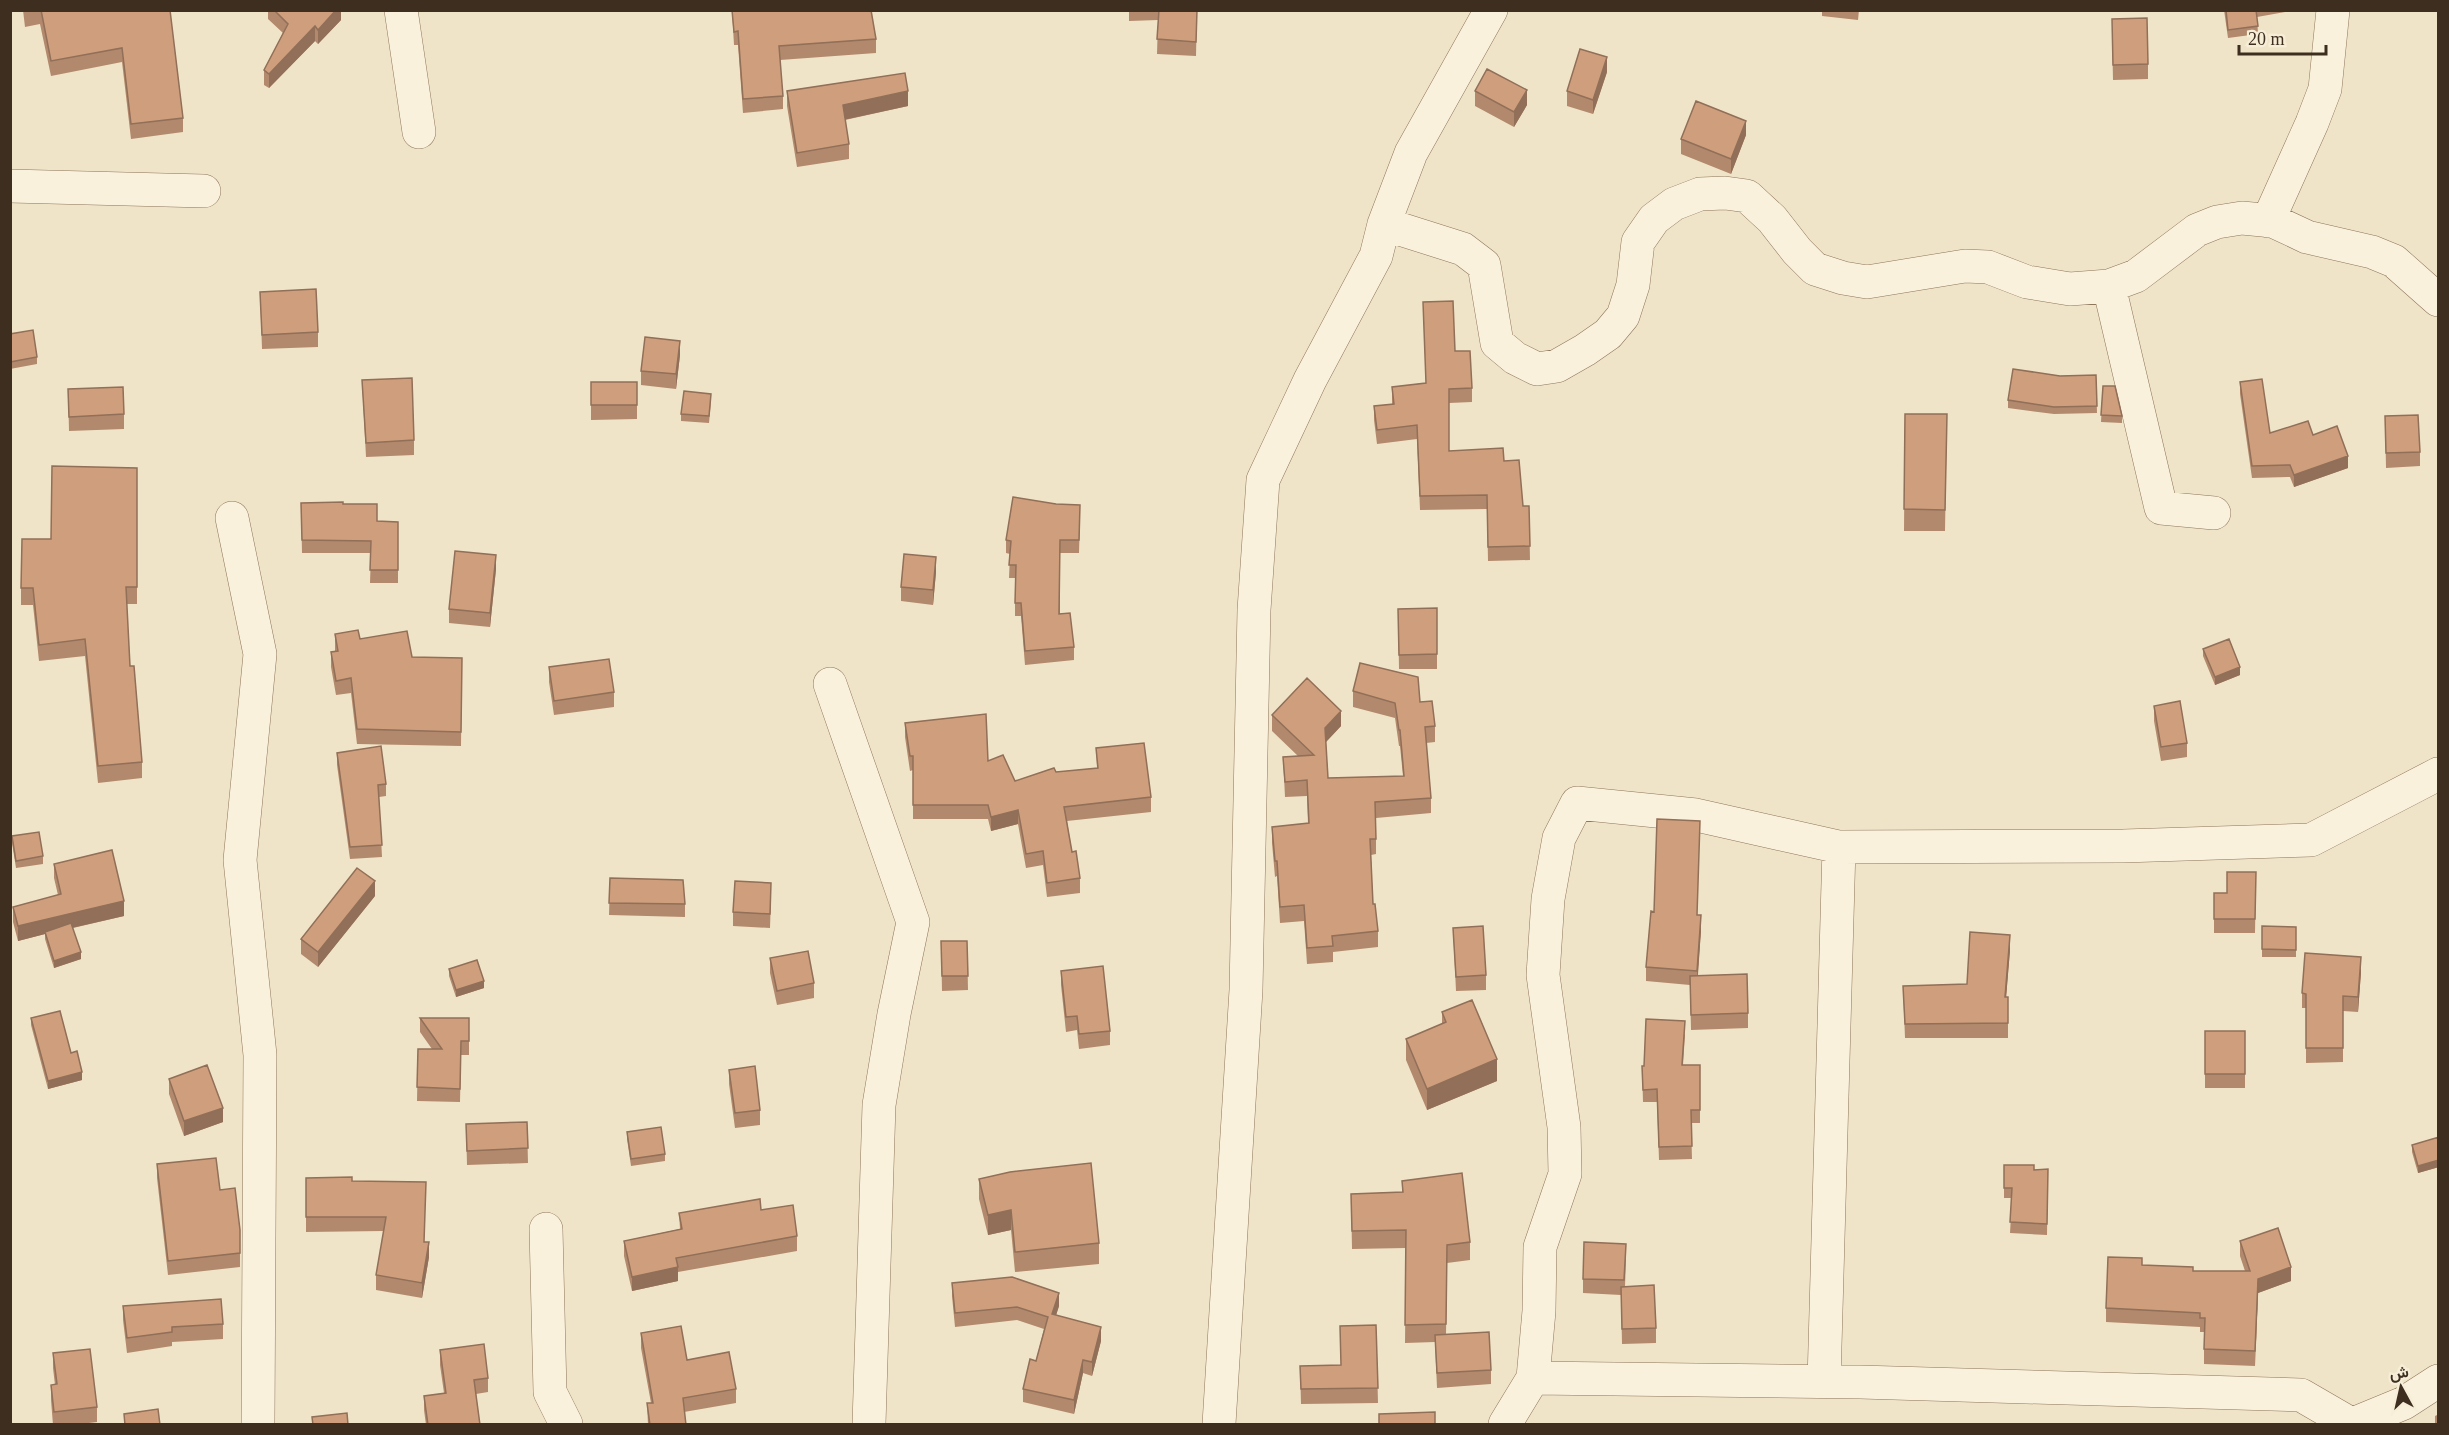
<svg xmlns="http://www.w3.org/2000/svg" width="2449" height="1435" font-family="'Times New Roman',Vazirmatn,serif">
	<rect width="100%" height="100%" fill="#f0e4c8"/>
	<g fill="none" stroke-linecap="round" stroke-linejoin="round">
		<defs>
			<path id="minor" d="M401,10L419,132
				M10,186L204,191
				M2268,221L2312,123L2325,89L2333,10
				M1384,224L1463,249L1484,265L1497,343L1515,358L1537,369L1557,366L1585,350L1608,334L1623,316L1633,285L1638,242L1654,219L1674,204L1700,194L1725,193L1747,196L1772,219L1797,251L1815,269L1843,278L1867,282L1965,266L1988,267L2027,282L2070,289L2109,286L2136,276L2197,230L2217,222L2242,218L2273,221L2307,237L2372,252L2394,261L2438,300
				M2109,286L2161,508L2214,513
				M232,518L260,654L240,860L260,1055L258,1424
				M830,684L913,922L894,1014L879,1105L869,1424
				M1839,847L2123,846L2311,840L2438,774
				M546,1229L550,1392L566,1424
				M1533,1378L1860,1382L2301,1395L2351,1424
				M1219,1424L1246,990L1254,610L1263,480L1310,380L1376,256L1384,224L1411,153L1491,10
				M1505,1424L1533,1378L1539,1311L1540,1247L1565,1174L1564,1127L1543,975L1548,899L1559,838L1577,803L1696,815L1839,847L1824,1382
				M2353,1424L2404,1403L2438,1381"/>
		</defs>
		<use href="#minor" stroke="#8d765c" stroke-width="34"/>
		<use href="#minor" stroke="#faf1dc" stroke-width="33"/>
	</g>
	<path fill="#b2896c" d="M23,10H170L183,118V132L131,139L122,62L51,76L40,24L25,27Z
		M268,10H341V20L318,44L315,41L269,88L264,85V70L283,33L268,19Z
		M732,10H871L876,39V53L780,60L783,96V109L743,113L738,45H734Z
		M1129,10H1197L1196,56L1157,54L1158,20L1129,21Z
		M1822,10H1859L1858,20L1822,16Z
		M2224,10H2296L2257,17L2258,34L2228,38Z
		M2112,34L2148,64V79L2113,80Z
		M1607,72L1593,114L1567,106V91Z
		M787,91L908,106L845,120L849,144V159L797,167L787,106Z
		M1475,91L1527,105L1514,127L1475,106Z
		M1746,135L1731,174L1681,154V139Z
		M260,292L318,332V347L262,349Z
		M10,334L37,357V364L10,369Z
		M1455,351L1472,388V402L1449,403V451L1504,461L1523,506H1529L1530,560L1488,561L1487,509L1420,510L1417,439L1377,444L1374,420V406L1392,404V387L1425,383Z
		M680,355L676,389L641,385V371Z
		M2096,375L2097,413L2054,414L2008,408V400L2060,376Z
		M362,380L414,440V455L366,457Z
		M591,382H637V419L591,420Z
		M2240,382L2270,433L2313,435L2348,468L2294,487L2290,477L2252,478L2240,394Z
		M2103,386L2122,416V423L2101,422Z
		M68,389L124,414V429L69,431Z
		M711,401L709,423L681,421V414Z
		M1905,414H1947L1945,531H1904Z
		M2385,416L2420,452V466L2386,468Z
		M137,468V604H126L130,666L142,762V778L98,783L85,656L39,661L33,605H21V588L51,539Z
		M301,503L343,504L377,521L398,522V583H370L371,553H302Z
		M1080,519L1079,553H1060V614L1074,647V660L1025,665L1021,616H1015V578H1009L1010,554L1006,553V540Z
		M496,569L490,627L449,623V609Z
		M936,572L933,605L901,601V587Z
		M1437,608V669H1399L1398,609Z
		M335,634L360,639L412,657L462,658L461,746L357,744L351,693L336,695L331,667V652H335Z
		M2203,649L2240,675L2215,685L2203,656Z
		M549,667L614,692V707L554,715L549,682Z
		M1353,691L1420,702L1435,726V742L1426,743L1431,798V813L1376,818V854L1371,855L1373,904L1378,931V947L1333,952V962L1307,964L1304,921L1280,923L1277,876L1275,877L1272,843V827L1308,824L1307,796L1285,797L1283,757L1298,756L1272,731V715L1341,726L1326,742L1328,778L1403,776L1400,746H1399L1395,718L1353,707Z
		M2154,706L2187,743V757L2161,761L2154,721Z
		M905,723L988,761L1015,781L1056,772L1097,768L1096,748L1151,797V812L1067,821L1072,852L1080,878V893L1047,897L1043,865L1026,868L1018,824L991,831L988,819H913V770L910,771L905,737Z
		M337,753L386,784V796L379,797L382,857L350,859L337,765Z
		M12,836L43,856V864L16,868L12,843Z
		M54,864L124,916L73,928L81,959L54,968L45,939V934L18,941L13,922V907L58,895L54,878Z
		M2256,872L2255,933H2214V893H2227Z
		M610,878L685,904V917L609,915Z
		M375,896L318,967L301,954V939Z
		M771,897L770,928L733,926V912Z
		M1698,915L1701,930L1698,975L1748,1013V1028L1691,1030L1690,985L1646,981V967Z
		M2262,926L2296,927V957H2262Z
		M1453,928L1486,975V990L1456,991Z
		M941,941H967L968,990L942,991Z
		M2010,950L2006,997H2008V1038H1905L1903,986L1967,984Z
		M770,958L814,983V998L777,1005L770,973Z
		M449,969L484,988L456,997L449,976Z
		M1061,971L1110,1031V1045L1079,1049L1077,1030L1066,1032L1061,985Z
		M2361,972L2358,1012L2343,1011V1062L2306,1063V1008H2302V993Z
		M1442,1012L1497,1081L1427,1110L1406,1060V1039L1442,1024Z
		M31,1018L71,1053L82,1080L48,1089L31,1025Z
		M420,1018H469V1055H461L460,1102L417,1101L418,1049H432L420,1032Z
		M2205,1031H2245V1088H2205Z
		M1685,1034L1683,1065H1700V1123H1691L1692,1159L1659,1160L1657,1102H1643L1642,1066H1644Z
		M729,1070L760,1110V1125L735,1128L729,1084Z
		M169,1079L223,1122L184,1136L169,1094Z
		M527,1122L528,1163L467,1165L466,1124Z
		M627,1132L665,1154V1161L631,1166L627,1139Z
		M2439,1137V1167L2418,1173L2412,1152V1145Z
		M157,1164L220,1190L240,1230V1267L168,1275L157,1178Z
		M2004,1165L2034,1170L2048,1169L2047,1235L2010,1233L2012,1198H2004Z
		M306,1178L352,1181L425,1242L429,1257L422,1298L376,1290V1275L384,1231L306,1232Z
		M979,1179L1099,1243V1264L1015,1272L1011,1230L988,1235L979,1199Z
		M1402,1181L1470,1242V1260L1447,1263L1446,1335L1491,1370V1384L1437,1388L1435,1342L1405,1343L1406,1248L1352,1249L1351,1194L1402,1192Z
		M761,1210L797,1236V1251L678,1272V1281L632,1291L624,1256V1241L680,1229L679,1213Z
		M2240,1241L2291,1281L2258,1293L2255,1366L2204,1364V1332H2200V1327L2106,1322V1308L2142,1265L2193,1271H2245L2240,1256Z
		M1626,1258L1625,1287L1656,1328V1343L1622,1344L1621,1295L1583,1293V1279Z
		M952,1283L1059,1306L1056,1315L1101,1341L1092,1376L1083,1373L1074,1414L1023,1402V1389L1036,1361L1044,1329L1017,1320L955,1327L952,1296Z
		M123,1306L223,1324V1339L172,1342V1346L127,1353L123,1320Z
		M1376,1325L1378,1403L1301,1404L1300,1366L1341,1365Z
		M641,1333L736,1389V1403L684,1412L686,1425H648L647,1403H651L641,1348Z
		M440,1350L488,1378V1392L476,1394L480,1425H426L424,1410V1396L444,1393L440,1365Z
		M53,1353L97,1407V1422L73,1425H53L51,1400V1385H55L53,1368Z
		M2439,1414V1425H2435V1416Z"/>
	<path fill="#916f58" d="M336,10H341V20L318,44V30Z
		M315,26V41L269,88V74Z
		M1607,57V72L1593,114V100Z
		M1527,90V105L1514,127V112Z
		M908,91V106L843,120V105Z
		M1746,121V135L1731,174V159Z
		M680,341V355L676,389V374Z
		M2348,456V468L2294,487V475Z
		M496,555V569L490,627V613Z
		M936,557V572L933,605V590Z
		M2240,667V675L2215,685V677Z
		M1341,711V726L1325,743V728Z
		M1018,810V824L991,831V817Z
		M375,881V896L318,967V952Z
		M124,901V916L45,934V932V934L18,941V926Z
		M1701,915V930L1697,985V971Z
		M2010,935V950L2005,1011V997Z
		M81,952V959L54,968V961Z
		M2361,957V972L2358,1012V997Z
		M484,981V988L456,997V990Z
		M1497,1059V1081L1427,1110V1089Z
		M82,1072V1080L48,1089V1081Z
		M223,1108V1122L184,1136V1121Z
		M2439,1160V1167L2418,1173V1166Z
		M1011,1210V1230L988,1235V1215Z
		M429,1242V1257L422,1298V1283Z
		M678,1267V1281L632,1291V1277Z
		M2291,1267V1281L2258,1293L2255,1366L2258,1279Z
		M1059,1293V1306L1052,1328V1314Z
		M1101,1327V1341L1092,1376V1362Z
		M1083,1360V1373L1074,1414V1400Z"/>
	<path fill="#cf9f7d" stroke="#916f58" stroke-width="1.5" d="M41,10H170L183,118L131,124L122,48L51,61Z
		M274,10H336L318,30L315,26L269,74L264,70L288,24Z
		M732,10H871L876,39L779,46L783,96L743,99L738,31L734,32Z
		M1159,10H1197L1196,42L1157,39Z
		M2226,10H2256L2258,26L2228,30Z
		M2147,18L2148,64L2113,65L2112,19Z
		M1580,49L1607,57L1593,100L1567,91Z
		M1487,69L1527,90L1514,112L1475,91Z
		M905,73L908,91L843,105L849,144L797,153L787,91Z
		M1696,101L1746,121L1731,159L1681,139Z
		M316,289L318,332L262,335L260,292Z
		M1453,301L1455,351H1470L1472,388L1449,389V451L1503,448L1504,461L1519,460L1523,506H1529L1530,546L1488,547L1487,495L1420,496L1417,425L1377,430L1374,406L1394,404L1392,387L1426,383L1423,302Z
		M33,330L37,357L10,362V334Z
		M645,337L680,341L676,374L641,371Z
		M2013,369L2060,376L2096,375L2097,406L2054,407L2008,400Z
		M412,378L414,440L366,443L362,380Z
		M2262,379L2270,433L2308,421L2313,435L2337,426L2348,456L2294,475L2290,465L2252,466L2240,382Z
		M591,382H637V405H591Z
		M2103,386H2115L2122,416L2101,415Z
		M123,387L124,414L69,417L68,389Z
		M684,391L711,394L709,416L681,414Z
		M1905,414H1947L1945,510L1904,509Z
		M2418,415L2420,452L2386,453L2385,416Z
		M52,466L137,468V587H126L130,666H134L142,762L98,766L85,639L39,645L33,588H21L22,539H51Z
		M1013,497L1056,504L1080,505L1079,540H1060L1059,614L1070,613L1074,647L1025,651L1021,603H1015L1016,565H1009L1011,541L1006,540Z
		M343,502V504H377V521L398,522V570H370L371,541L302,540L301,503Z
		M455,551L496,555L490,613L449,609Z
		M904,554L936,557L933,590L901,587Z
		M1437,608V654L1399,655L1398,609Z
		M358,630L360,639L407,631L412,657L462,658L461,732L357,729L351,678L336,681L331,652L338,651L335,634Z
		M2229,639L2240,667L2215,677L2203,649Z
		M609,659L614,692L554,701L549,667Z
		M1360,663L1418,677L1420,702L1432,701L1435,726L1425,727L1431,798L1375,802L1376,839H1370L1373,904H1375L1378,931L1332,936L1333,946L1307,948L1304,905L1280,907L1277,861H1275L1272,827L1309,823L1307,780L1285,782L1283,757L1314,755L1272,715L1307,678L1341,711L1325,728L1328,778L1404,776L1400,730H1399L1395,703L1353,691Z
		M2180,701L2187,743L2161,747L2154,706Z
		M986,714L988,761L1003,755L1015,781L1054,768L1056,772L1098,768L1096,748L1144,743L1151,797L1064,807L1072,852L1076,851L1080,878L1047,883L1043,851L1026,854L1018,810L991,817L988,805H913V756H910L905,723Z
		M381,746L386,784L378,785L382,845L350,847L337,753Z
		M1657,819L1700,821L1697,915H1701L1697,971L1646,967L1651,911L1654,912Z
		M39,832L43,856L16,861L12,836Z
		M112,850L124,901L18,926L13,907L61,894L54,864Z
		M357,868L375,881L318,952L301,939Z
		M2227,872H2256L2255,919H2214V893H2227Z
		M610,878L683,880L685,904L609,903Z
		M735,881L771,883L770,914L733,912Z
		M71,923L81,952L54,961L45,932Z
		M1483,926L1486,975L1456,977L1453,928Z
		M2262,926L2296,927V950L2262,949Z
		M1970,932L2010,935L2005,997H2008V1023L1905,1024L1903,986L1967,984Z
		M941,941H967L968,976H942Z
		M808,951L814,983L777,991L770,958Z
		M2305,953L2361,957L2358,997L2343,996V1048H2306V994L2302,993Z
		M477,960L484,981L456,990L449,969Z
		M1103,966L1110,1031L1079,1034L1077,1016L1066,1017L1061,971Z
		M1747,974L1748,1013L1691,1015L1690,976Z
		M1472,1000L1497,1059L1427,1089L1406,1039L1446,1022L1442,1012Z
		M60,1011L71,1053L77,1051L82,1072L48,1081L31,1018Z
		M420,1018H469V1041H461L460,1089L417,1087L418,1049H442Z
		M1646,1019L1685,1021L1682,1065H1700V1110H1691L1692,1146L1659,1147L1657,1089L1643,1090L1642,1066H1644Z
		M2205,1031H2245V1074H2205Z
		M207,1065L223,1108L184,1121L169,1079Z
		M755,1066L760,1110L735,1113L729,1070Z
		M527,1122L528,1148L467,1151L466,1124Z
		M661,1127L665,1154L631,1159L627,1132Z
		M2439,1137V1160L2418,1166L2412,1145Z
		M216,1158L220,1190L235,1188L240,1230V1253L168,1261L157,1164Z
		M1091,1163L1099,1243L1015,1252L1011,1210L988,1215L979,1179L1010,1172Z
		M2004,1165H2034V1170L2048,1169L2047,1224L2010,1222L2012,1188H2004Z
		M1462,1173L1470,1242L1447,1245L1446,1324L1405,1325L1406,1230L1352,1231L1351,1194L1403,1192L1402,1181Z
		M352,1177V1181L426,1182L424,1242H429L422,1283L376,1275L386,1217H306V1178Z
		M760,1199L761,1210L793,1205L797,1236L676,1258L678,1267L632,1277L624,1241L682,1229L679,1213Z
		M2278,1228L2291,1267L2258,1279L2255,1351L2204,1349L2205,1318H2200V1313L2106,1308L2108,1257L2142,1258V1265L2193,1267V1271H2250L2240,1241Z
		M1584,1242L1626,1244L1624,1280L1583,1279Z
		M1012,1277L1059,1293L1052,1314L1101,1327L1092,1362L1083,1360L1074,1400L1023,1389L1030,1359L1036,1361L1048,1317L1017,1307L955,1313L952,1283Z
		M1654,1285L1656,1328L1622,1329L1621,1287Z
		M221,1299L223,1324L172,1327V1332L127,1338L123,1306Z
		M1376,1325L1378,1388L1301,1389L1300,1366L1341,1365L1340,1326Z
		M681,1326L687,1360L729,1352L736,1389L683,1398L686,1425H650L647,1403H653L641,1333Z
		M1489,1332L1491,1370L1437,1373L1435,1335Z
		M484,1344L488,1378L474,1380L480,1425H428L424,1396L446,1393L440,1350Z
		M90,1349L97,1407L54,1412L51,1385L57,1384L53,1353Z
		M158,1409L160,1425H125L124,1414Z
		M1435,1412V1425H1379V1414Z
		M347,1413L348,1425H313L312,1417Z"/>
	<rect width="2449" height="1435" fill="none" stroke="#3d2e20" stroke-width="24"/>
	<g transform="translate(2401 1387) rotate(352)" stroke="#f7eed8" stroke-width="4.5" paint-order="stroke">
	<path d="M0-4.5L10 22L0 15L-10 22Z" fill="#3d2e20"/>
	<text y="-9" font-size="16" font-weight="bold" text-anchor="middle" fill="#3d2e20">ش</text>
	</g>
	<path d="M2239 45v9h87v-9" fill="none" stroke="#3d2e20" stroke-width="3"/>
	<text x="2248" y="45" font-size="18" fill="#3d2e20" stroke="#f7eed8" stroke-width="4.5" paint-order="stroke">20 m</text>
</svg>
